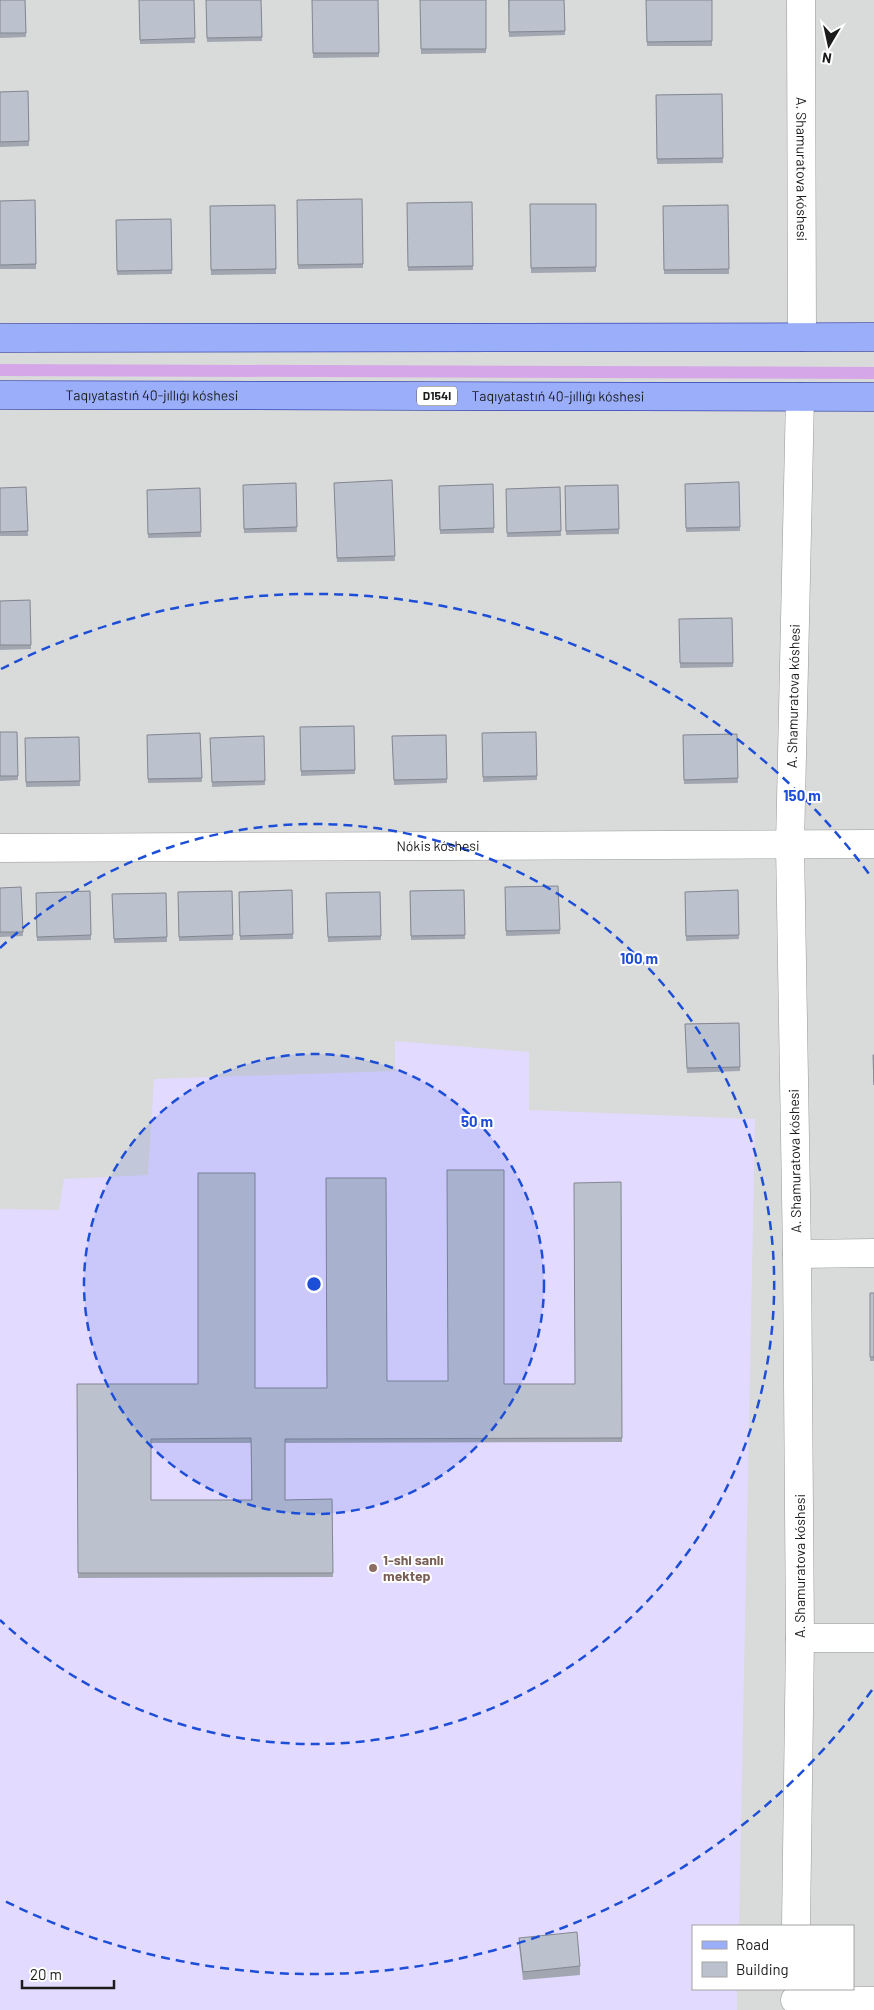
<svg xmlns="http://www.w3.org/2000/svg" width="874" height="2010" font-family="Barlow,sans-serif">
	<rect width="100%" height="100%" fill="#e2e3ed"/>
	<path fill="#d9dada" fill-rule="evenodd" d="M0,0H874V2010H0ZM693,1926H853V1989H693Z"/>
	<path fill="#e2daff" d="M395,1041L529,1052V1110L755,1119L739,1926H693V1989H737V2010H0V1209L59,1210L64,1179L148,1175L154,1079L395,1071Z"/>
	<path fill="#d6a7e8" d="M0,364L874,367V379L0,376Z"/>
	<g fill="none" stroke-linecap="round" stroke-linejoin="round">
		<defs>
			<g id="street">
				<path id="s1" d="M801,0L802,337"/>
				<path id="s2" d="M0,848L874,844"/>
				<path d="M797,1254L874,1253"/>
				<path d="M800,1638H874"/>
				<path id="s3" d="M796,1926L800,1638L797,1254L790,845L800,397"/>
				<path d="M795,2000L874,2001"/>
			</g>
			<g id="primary">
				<path d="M0,338L874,337"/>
				<path id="s4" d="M0,395L874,397"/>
			</g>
		</defs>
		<use href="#street" stroke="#999" stroke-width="29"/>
		<use href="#primary" stroke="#021292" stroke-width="29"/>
		<use href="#street" stroke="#fff" stroke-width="28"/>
		<use href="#primary" stroke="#9aaefa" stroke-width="28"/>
	</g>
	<path fill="#a1a6b0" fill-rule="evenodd" d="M0,0H25L26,37L0,38Z
		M139,0H194L195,43L140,44Z
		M206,0H261L262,41L207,42Z
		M312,0H378L379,57L313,58Z
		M420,0H486V53L421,54Z
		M508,0H564L565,35L509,37Z
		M646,0H712V46H647Z
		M28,91L29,146L0,147V92Z
		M722,94L723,163L657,164L656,95Z
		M362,199L363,268L298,269L297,200Z
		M35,200L36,269H0V201Z
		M472,202L473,270L408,271L407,203Z
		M530,204H596V272L531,273Z
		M275,205L276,274L211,275L210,206Z
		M728,205L729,274H664L663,206Z
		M171,219L172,274L117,275L116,220Z
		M392,480L395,561L337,562L334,483Z
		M739,482L740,531L686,532L685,484Z
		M296,483L297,532L244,533L243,485Z
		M493,484L494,533L440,534L439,486Z
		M618,485L619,534L566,535L565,486Z
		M26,487L28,536H0V488Z
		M560,487L561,536L507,537L506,489Z
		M200,488L201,537L148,538L147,490Z
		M30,600L31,649L0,650V601Z
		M732,618L733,667L680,668L679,619Z
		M354,726L355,774L301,776L300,727Z
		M0,732H17L18,780L0,781Z
		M536,732L537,780L483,782L482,733Z
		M200,733L202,782L148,783L147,735Z
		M737,734L738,783L684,784L683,735Z
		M446,735L447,783L394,785L392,736Z
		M264,736L265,785L212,787L210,738Z
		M79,737L80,786L26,787L25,738Z
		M558,886L560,934L506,936L505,887Z
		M21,887L23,936L0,937V888Z
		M292,890L293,939L240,940L239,892Z
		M464,890L465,939L411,940L410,891Z
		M738,890L739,939L686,941L685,892Z
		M90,891L91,940L37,941L36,893Z
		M232,891L233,940L179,941L178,892Z
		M380,892L381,940L328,942L326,893Z
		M166,893L167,942L114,943L112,894Z
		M739,1023L740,1071L687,1073L685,1024Z
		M621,1182L622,1442L285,1443V1500L332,1499L333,1577L78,1578L77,1384L255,1388H327L387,1381L504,1384H575ZM151,1443H251V1500H151Z
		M870,1293H874V1361H870Z
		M519,1938L580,1966V1975L523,1980L519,1946Z"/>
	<path fill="#bbc1cd" stroke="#838790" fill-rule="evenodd" d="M0,0H25L26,33H0Z
		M139,0H194L195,38L140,40Z
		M206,0H261L262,37L207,38Z
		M312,0H378L379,53H313Z
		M420,0H486V49H421Z
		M509,0H564L565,31L509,32Z
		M646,0H712V41L647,42Z
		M28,91L29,141L0,142V92Z
		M722,94L723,158L657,159L656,95Z
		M362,199L363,264L298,265L297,200Z
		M35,200L36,264L0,265V201Z
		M472,202L473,266L408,267L407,203Z
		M530,204H596V267L531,268Z
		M275,205L276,269L211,270L210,206Z
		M728,205L729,269L664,270L663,206Z
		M171,219L172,270L117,271L116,220Z
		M392,480L395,556L337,558L334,483Z
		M739,482L740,527L686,528L685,484Z
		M296,483L297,527L244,529L243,485Z
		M493,484L494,528L440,530L439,486Z
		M618,485L619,529L566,531L565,486Z
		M26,487L28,531L0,532V488Z
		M560,487L561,531L507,533L506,489Z
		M200,488L201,532L148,534L147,490Z
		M30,600L31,645H0V601Z
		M732,618L733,663H680L679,619Z
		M354,726L355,770L301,771L300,727Z
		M0,732H17L18,776H0Z
		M536,732L537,776L483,777L482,733Z
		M200,733L202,778L148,779L147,735Z
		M737,734L738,778L684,780L683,735Z
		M446,735L447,779L394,780L392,736Z
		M264,736L265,781L212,782L210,738Z
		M79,737L80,781L26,782L25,738Z
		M558,886L560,930L506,931L505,887Z
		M21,887L23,932H0V888Z
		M292,890L293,934L240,936L239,892Z
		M464,890L465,935L411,936L410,891Z
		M738,890L739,935L686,936L685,892Z
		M90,891L91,935L37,937L36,893Z
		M232,891L233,935L179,937L178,892Z
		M380,892L381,936L328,937L326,893Z
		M166,893L167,937L114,939L112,894Z
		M739,1023L740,1067L687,1068L685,1024Z
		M873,1055H874V1085Z
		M447,1170H504V1384H575L574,1183L621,1182L622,1438L285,1439V1500L332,1499L333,1573H78L77,1384H198V1173H255V1388H327L326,1178H386L387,1381H448ZM251,1438L252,1500H151V1439Z
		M870,1293H874V1357H870Z
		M577,1932L580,1966L523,1972L519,1938Z"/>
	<circle cx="314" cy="1284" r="230" fill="#1d4ed8" fill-opacity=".12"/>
	<g fill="none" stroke="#1d4ed8" stroke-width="2.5" stroke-dasharray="9 6">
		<circle cx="314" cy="1284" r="230"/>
		<path d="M0 948A460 460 0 1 1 0 1620"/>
		<path d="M872 1690A690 690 0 0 1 1 1899M1 669A690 690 0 0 1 872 878"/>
	</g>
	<circle fill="#8d6e63" stroke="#fff" stroke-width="2" cx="373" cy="1568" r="5"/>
	<g text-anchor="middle" stroke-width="4" stroke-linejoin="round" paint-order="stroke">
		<rect fill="#fff" stroke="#606060" stroke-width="1" x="417" y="386.5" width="40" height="19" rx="4"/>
		<g font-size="12" font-weight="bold" fill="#1c1c1c">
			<text x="437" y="400">D154l</text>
		</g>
		<g font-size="14" fill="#1c1c1c" stroke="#fff">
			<text dy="5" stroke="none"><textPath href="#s1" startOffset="169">A. Shamuratova kóshesi</textPath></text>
			<text dy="5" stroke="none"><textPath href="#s4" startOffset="152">Taqıyatastıń 40-jıllıǵı kóshesi</textPath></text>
			<text dy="5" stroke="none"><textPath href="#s4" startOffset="558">Taqıyatastıń 40-jıllıǵı kóshesi</textPath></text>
			<text dy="5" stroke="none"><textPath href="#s3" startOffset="1230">A. Shamuratova kóshesi</textPath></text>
			<text dy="5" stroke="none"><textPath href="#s2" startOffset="438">Nókis kóshesi</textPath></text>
			<text transform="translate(795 1161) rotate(-91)" y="5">A. Shamuratova kóshesi</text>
			<text transform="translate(800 1566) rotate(-90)" y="5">A. Shamuratova kóshesi</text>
		</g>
		<g font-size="14" font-weight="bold" fill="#785e54" stroke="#fff" text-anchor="start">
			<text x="383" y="1565">1-shi sanlı<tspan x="383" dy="16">mektep</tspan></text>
		</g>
	</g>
	<circle cx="314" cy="1284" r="8" fill="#1d4ed8" stroke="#fff" stroke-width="2.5"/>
	<g font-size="15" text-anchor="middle" font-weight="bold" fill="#1d4ed8" stroke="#fff" stroke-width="4" stroke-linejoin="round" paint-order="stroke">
		<text x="802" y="801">150 m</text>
		<text x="639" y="964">100 m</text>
		<text x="477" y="1127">50 m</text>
	</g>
	<rect x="692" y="1925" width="162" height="65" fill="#ffffff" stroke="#a4a4a4"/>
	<rect x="702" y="1941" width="25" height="8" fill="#9aaefa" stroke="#a4a4a4"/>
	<text x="736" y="1950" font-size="15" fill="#1c1c1c">Road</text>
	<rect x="702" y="1962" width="25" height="15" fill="#bbc1cd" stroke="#a4a4a4"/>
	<text x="736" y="1975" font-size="15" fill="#1c1c1c">Building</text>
	<g transform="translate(829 45) rotate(189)" stroke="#ffffff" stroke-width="4" paint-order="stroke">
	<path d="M0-4L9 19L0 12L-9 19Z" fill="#1c1c1c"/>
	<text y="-8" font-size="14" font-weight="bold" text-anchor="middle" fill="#1c1c1c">N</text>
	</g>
	<path d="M22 1980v8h92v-8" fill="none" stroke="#1c1c1c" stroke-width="2.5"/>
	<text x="30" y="1980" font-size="15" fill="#1c1c1c" stroke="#ffffff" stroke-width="4" paint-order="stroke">20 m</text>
</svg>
